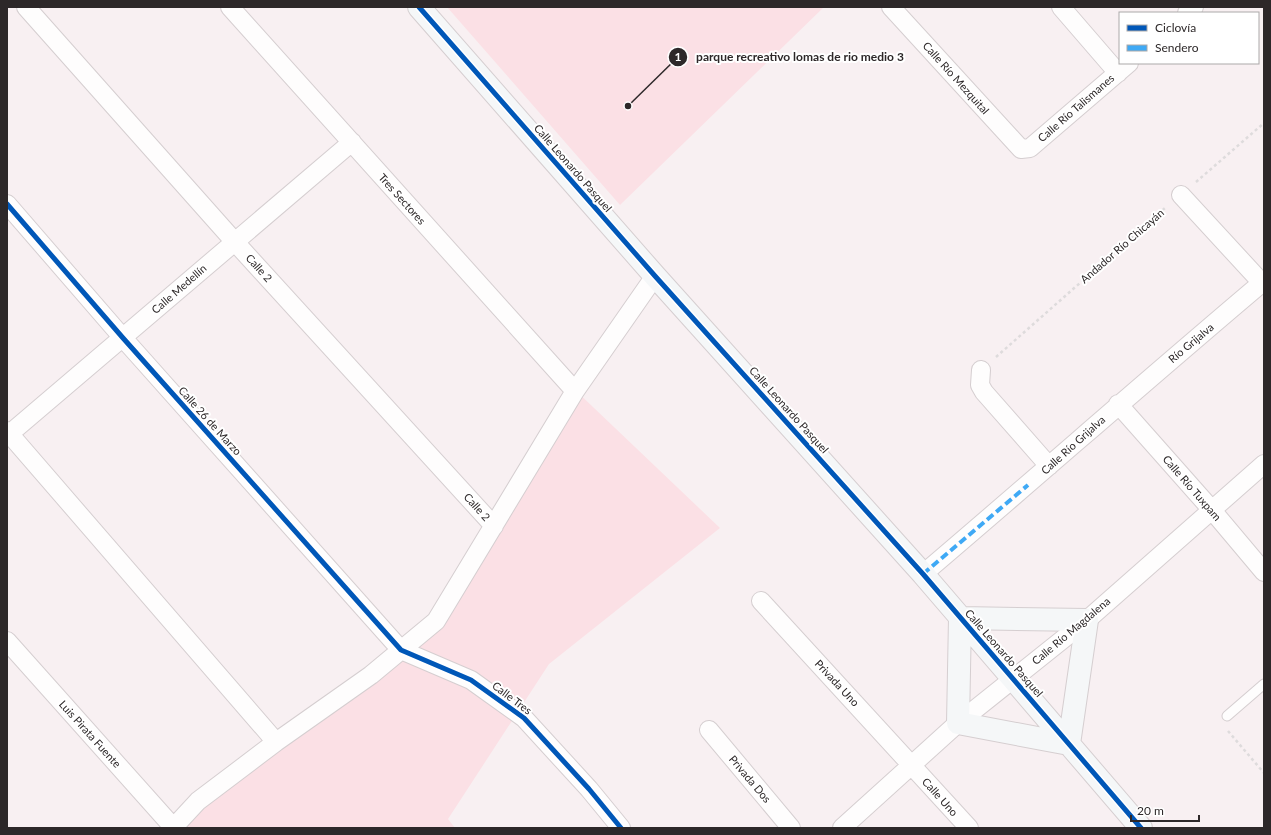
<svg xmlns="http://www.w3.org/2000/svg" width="1271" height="835" font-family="Lato,sans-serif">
	<rect width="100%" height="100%" fill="#f8f0f2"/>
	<path fill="#fbe0e5" d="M447,7H824L620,205Z
		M572,387L720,528L549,664L448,819L455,828H176L414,641Z"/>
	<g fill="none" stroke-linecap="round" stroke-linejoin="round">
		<defs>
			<path id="lane" d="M1227,716L1264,684"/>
			<path id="street" d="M26,7L234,241L494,526
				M230,7L575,391
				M891,7L1021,149L1030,148L1129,63
				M1061,7L1118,73
				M1187,13L1194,7
				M1181,195L1262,283
				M7,204L123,338L401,650L471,680L524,718L589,789L621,828
				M981,370L980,385L984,392L1049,466
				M1118,404L1211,509L1264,572
				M7,431L276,742
				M7,436L352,142
				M923,574C1037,477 1149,378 1264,281
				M761,601L969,828
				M7,641L173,827
				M709,730L791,828
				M173,828L198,801L276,742L371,675L436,621L575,391L655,276
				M842,828L958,723L1087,620L1264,464"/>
			<path id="secondary" d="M419,7L655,276L923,574L1141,828
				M960,618L1087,620L1069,744L958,723Z"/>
		</defs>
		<use href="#lane" stroke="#d5ced0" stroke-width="11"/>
		<use href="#street" stroke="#d5ced0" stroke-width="20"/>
		<use href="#secondary" stroke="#d5ced0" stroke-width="24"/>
		<path stroke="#dedbdc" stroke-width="2.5" stroke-dasharray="3 3" stroke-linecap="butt" d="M1196,182L1264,123
			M996,357L1165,208
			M1228,731L1264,773"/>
		<use href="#lane" stroke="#fefdfd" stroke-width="9"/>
		<use href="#street" stroke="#fefdfd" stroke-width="18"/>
		<use href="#secondary" stroke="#f5f7f8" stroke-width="22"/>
		<path stroke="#3fa9f5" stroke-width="4" stroke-dasharray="8 4" stroke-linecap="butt" d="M923,574L1028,485"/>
		<defs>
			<path id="cycleway" d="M419,7L655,276L923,574L1141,828
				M7,204L123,338L401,650L471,680L524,718L589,789L621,828"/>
		</defs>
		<use href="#cycleway" stroke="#fff" stroke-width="8"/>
		<use href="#cycleway" stroke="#0057b8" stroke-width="5"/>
	</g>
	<g text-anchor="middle" stroke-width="4" stroke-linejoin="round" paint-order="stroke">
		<g font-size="11" fill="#2d2829" stroke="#fff">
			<text transform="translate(956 78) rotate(48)" y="4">Calle Río Mezquital</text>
			<text transform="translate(1076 108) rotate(-41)" y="4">Calle Río Talismanes</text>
			<text transform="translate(573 168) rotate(49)" y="4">Calle Leonardo Pasquel</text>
			<text transform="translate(402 199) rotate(48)" y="4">Tres Sectores</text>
			<text transform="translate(1122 246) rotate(-41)" y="4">Andador Río Chicayán</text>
			<text transform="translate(259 268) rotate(48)" y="4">Calle 2</text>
			<text transform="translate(179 289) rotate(-41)" y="4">Calle Medellín</text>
			<text transform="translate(1191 343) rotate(-40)" y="4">Río Grijalva</text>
			<text transform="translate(789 410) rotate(48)" y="4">Calle Leonardo Pasquel</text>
			<text transform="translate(210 421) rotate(48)" y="4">Calle 26 de Marzo</text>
			<text transform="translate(1073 445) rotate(-42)" y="4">Calle Río Grijalva</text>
			<text transform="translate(1192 488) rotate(49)" y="4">Calle Río Tuxpam</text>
			<text transform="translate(477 507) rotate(48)" y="4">Calle 2</text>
			<text transform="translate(1071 631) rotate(-40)" y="4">Calle Río Magdalena</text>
			<text transform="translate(1004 653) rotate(49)" y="4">Calle Leonardo Pasquel</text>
			<text transform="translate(837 683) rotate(47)" y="4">Privada Uno</text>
			<text transform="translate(512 698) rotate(37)" y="4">Calle Tres</text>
			<text transform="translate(90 734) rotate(48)" y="4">Luis Pirata Fuente</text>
			<text transform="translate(750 779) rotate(50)" y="4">Privada Dos</text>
			<text transform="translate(940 797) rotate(48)" y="4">Calle Uno</text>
		</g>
	</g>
	<path fill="none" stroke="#2d2829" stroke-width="1.5" d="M628 106L678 57"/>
	<g fill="#2d2829" stroke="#fff" stroke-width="1.5">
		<circle cx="628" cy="106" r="4"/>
		<circle cx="678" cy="57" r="10"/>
	</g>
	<g font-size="12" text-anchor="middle" font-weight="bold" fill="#fff">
		<text x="678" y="61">1</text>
	</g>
	<g font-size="12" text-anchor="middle" font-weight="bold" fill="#2d2829" stroke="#fff" stroke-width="4" stroke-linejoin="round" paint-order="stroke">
		<text x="800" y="61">parque recreativo lomas de rio medio 3</text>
	</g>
	<rect width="1271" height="835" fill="none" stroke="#2d2829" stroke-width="16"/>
	<rect x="1119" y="12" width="140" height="52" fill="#ffffff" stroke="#aba9a9"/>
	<rect x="1127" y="25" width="20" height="6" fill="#0057b8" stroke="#aba9a9"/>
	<text x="1155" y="32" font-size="12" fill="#2d2829">Ciclovía</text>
	<rect x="1127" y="45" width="20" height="6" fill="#3fa9f5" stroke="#aba9a9"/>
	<text x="1155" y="52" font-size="12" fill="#2d2829">Sendero</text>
	<path d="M1131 815v6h68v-6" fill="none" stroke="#2d2829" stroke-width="2"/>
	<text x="1137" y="815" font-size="12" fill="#2d2829" stroke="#ffffff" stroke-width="3" paint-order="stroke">20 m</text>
</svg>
